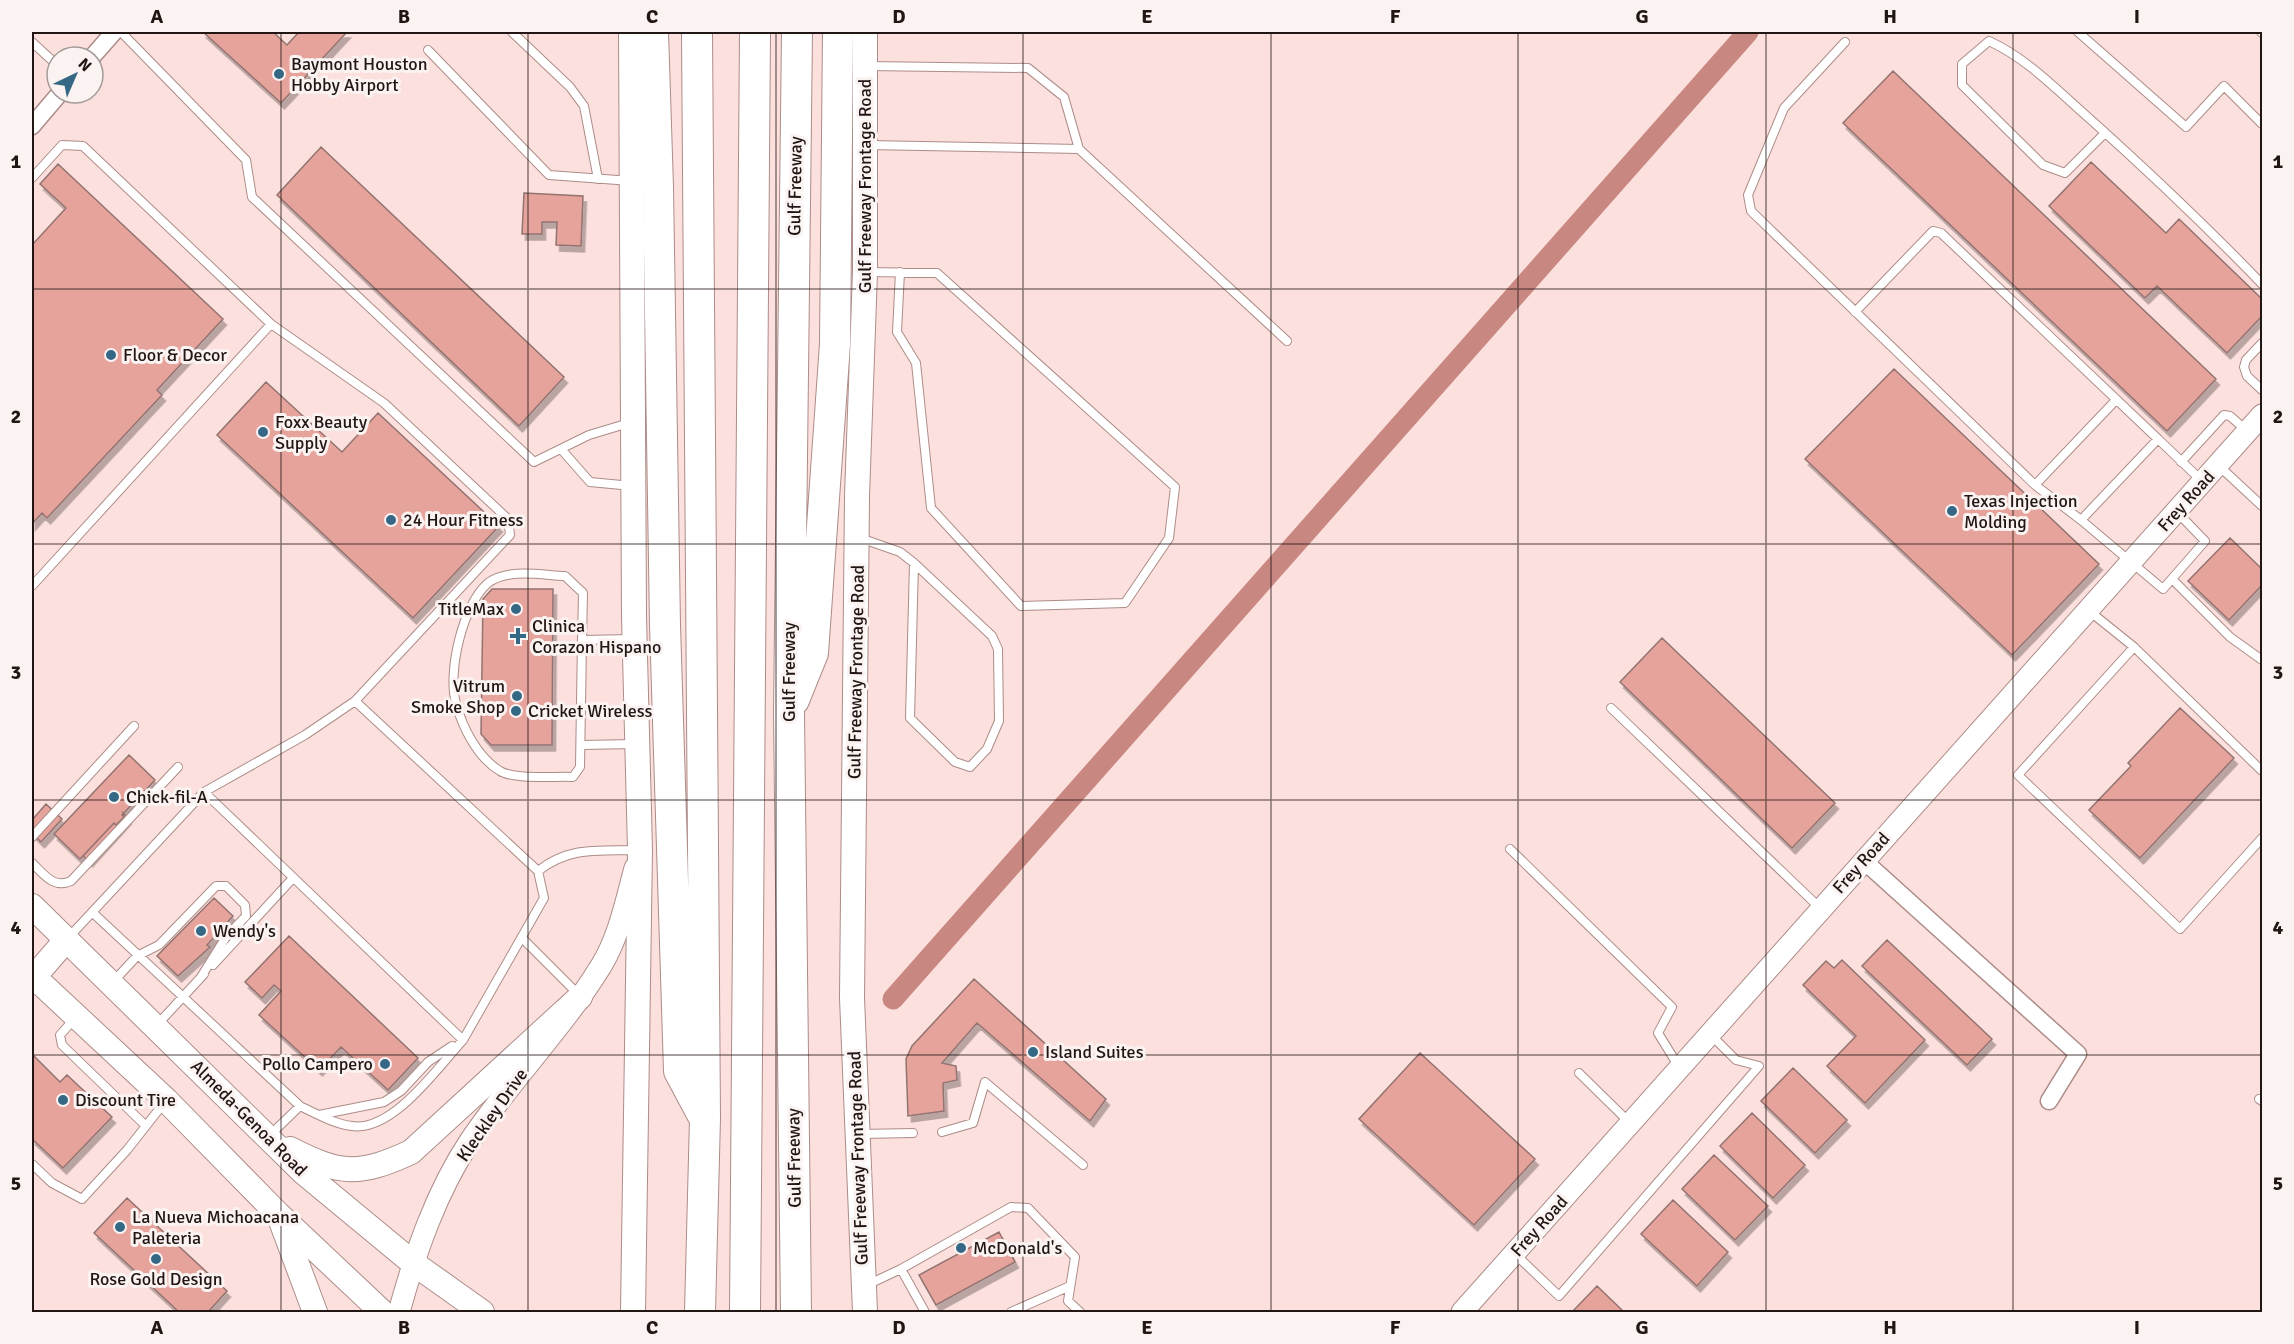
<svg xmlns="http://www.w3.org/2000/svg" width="2294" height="1344" font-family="Signika,sans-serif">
	<defs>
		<filter id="shadow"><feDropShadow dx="3.5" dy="6" stdDeviation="0" flood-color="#0004"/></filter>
	</defs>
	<rect width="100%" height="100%" fill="#fce0dd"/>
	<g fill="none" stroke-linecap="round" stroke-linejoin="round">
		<path stroke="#c88781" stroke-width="21" d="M893,999L1748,32"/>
	</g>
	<path fill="#e6a39c" stroke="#937370" stroke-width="1.5" filter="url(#shadow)" d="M203,32H273L287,45L299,32H347L281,103Z
		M1893,71L2216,379L2167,431L1843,123Z
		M321,147L564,377L519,426L277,195Z
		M2091,162L2166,233L2179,219L2262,299V316L2227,353L2157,286L2145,298L2049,206Z
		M58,164L223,319L157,390L162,395L47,518L42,513L32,524V245L66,208L40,184Z
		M524,193L583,196L581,246L556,245L557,222H542V234H522Z
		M1894,369L2099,564L2012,655L1805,459Z
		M266,382L342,452L378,413L499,526L413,618L217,435Z
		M2230,538L2262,569V585L2229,620L2188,581Z
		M492,589H553L552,745H491L481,734L483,599Z
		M1662,638L1835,803L1792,848L1620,682Z
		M2180,708L2234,758L2140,858L2089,810L2131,766L2128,763Z
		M129,755L155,780L122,815L124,817L116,825L114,823L80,859L54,834Z
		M46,804L62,819L41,842L32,833V820Z
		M123,813L128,818L89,861L83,856L114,823L116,825L124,817Z
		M214,898L233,916L207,945L210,947L178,976L157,956Z
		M289,936L418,1058L388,1090L341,1047L319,1070L259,1015L281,991L274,985L262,998L245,982Z
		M1887,940L1992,1039L1967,1065L1862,966Z
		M1842,960L1925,1040L1865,1103L1827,1066L1856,1036L1803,985L1826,961L1834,968Z
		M974,979L1106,1099L1090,1121L977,1023L942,1063L956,1066L957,1080L943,1083L944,1111L908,1116L906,1059L912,1046Z
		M1420,1053L1535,1159L1474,1225L1359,1119Z
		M32,1054L60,1082L67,1075L112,1117L63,1168L32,1139Z
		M1793,1068L1847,1120L1815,1153L1761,1101Z
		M1752,1113L1805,1165L1773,1198L1720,1146Z
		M1714,1155L1768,1206L1735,1240L1682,1189Z
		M127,1198L227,1291L208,1312H179L94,1233Z
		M1673,1200L1728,1252L1697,1286L1641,1234Z
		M999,1232L1015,1262L936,1305L919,1275Z
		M1597,1286L1624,1312H1572Z"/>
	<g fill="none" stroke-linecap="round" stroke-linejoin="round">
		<defs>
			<path id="service" d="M121,32L246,160L252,197L534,462L589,435L629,423
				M512,32L570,87L584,106L598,179
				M2078,32L2186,127L2224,86L2262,124
				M2261,32L2262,33
				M32,42L57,65
				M1845,42L1784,108L1748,195L1751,211L2035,485L2081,520
				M428,50L549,175L631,181
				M866,66L1028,68L1064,97L1079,149L1287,341
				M2105,133L2065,173L2043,165L1962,85V64L1989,41C2028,59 2058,91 2090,119C2149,172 2207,227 2262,284
				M866,145L1079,149
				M32,178L62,145L83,146L271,324L384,403L508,519L510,535L355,701
				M866,272L937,273L1175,487L1169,538L1125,603L1021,606L931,508L916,363L897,332L900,272
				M1855,312L1933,231L1941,233L2158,439
				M2262,343L2246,360L2244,367L2247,376L2262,390
				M561,449L590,482L632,486
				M2181,462L2224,415L2230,416L2247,431
				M2218,465L2262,506
				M2035,485L2116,400
				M2177,512L2205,541L2163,589L2081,520L2158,439L2202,481
				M860,538L900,552L914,563L992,636L998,649L999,721L987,749L970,767L955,762L910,718L914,563
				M2172,579L2230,637L2262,660
				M32,586L271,324
				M2088,610L2134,647
				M582,640L580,767L573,777C556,776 514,780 500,771C478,758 462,727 456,703C447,672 463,604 488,583C508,568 541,575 565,576L583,593L582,640L632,639
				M1611,708L1820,908
				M581,745L635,744
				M2262,771L2134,647L2018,775L2180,929L2262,838
				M204,792L463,1040L544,898L538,871
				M32,837L134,726
				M1510,849L1672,1007L1658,1033L1679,1067
				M32,863C44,874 53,889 71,881L178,767
				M92,912L300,1106
				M69,937L204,792L305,735L355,701L538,871C570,846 598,851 637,850
				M522,938L580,996
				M213,965L293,878
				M112,983L137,956L159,945L216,886H226L245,905L246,916L226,937L201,977
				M76,1017L60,1035L62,1045L146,1126
				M156,1026L204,974
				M1579,1073L1630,1123
				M2259,1099L2262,1101
				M319,1115L384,1102L401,1091L428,1062L452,1046
				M942,1132L973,1123L985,1082L1083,1165
				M861,1134L913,1133
				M268,1137L300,1106C317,1114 334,1124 352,1126C393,1132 438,1067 463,1040
				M32,1164L52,1183L82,1199L127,1150L164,1103
				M1515,1254L1559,1296L1759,1066L1736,1060L1710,1034
				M901,1269L925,1312
				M867,1285L901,1269L1011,1207L1028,1208L1075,1257L1068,1301L1080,1312
				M1011,1312L1070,1286"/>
			<path id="minor" d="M92,57L114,32
				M32,126L60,93
				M1863,860L2078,1054L2049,1101"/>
			<path id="tertiary" d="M399,1312C415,1254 436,1192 470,1141C510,1081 563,1028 601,966C619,937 626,901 635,868
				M1462,1312L2262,415"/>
			<path id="secondary" d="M631,32L634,616L640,850L633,1312
				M32,906L303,1172L413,1263L482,1312
				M32,975L166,1100L278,1214L382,1312
				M34,977L67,939
				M290,1149C341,1175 359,1176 411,1152L580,997
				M281,1221L315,1312
				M865,1312L852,998L857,496L865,272V32"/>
			<path id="motorway" d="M653,32L658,187L665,625L679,1071L702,1114
				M697,32L705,1118L700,1312
				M794,700L813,653L835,344L838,32
				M745,1312L755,32
				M796,1312L789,713L797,32"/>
		</defs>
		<use href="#service" stroke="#ac8c88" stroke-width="10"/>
		<use href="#minor" stroke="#ac8c88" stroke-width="19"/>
		<use href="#tertiary" stroke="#ac8c88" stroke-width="23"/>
		<use href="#secondary" stroke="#ac8c88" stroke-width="26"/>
		<use href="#motorway" stroke="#ac8c88" stroke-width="32"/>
		<use href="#service" stroke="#fff" stroke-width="8"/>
		<use href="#minor" stroke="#fff" stroke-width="16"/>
		<use href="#tertiary" stroke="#fff" stroke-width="21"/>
		<use href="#secondary" stroke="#fff" stroke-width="24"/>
		<use href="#motorway" stroke="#fff" stroke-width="30"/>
	</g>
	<path fill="none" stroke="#221614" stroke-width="1.5" stroke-opacity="0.55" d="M281,32V1312M528,32V1312M776,32V1312M1023,32V1312M1271,32V1312M1518,32V1312M1766,32V1312M2013,32V1312M32,289H2262M32,544H2262M32,800H2262M32,1055H2262"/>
	<g fill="#346884" stroke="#faf3f2" stroke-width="2">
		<circle cx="279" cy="74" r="6"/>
		<circle cx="111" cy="355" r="6"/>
		<circle cx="263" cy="432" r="6"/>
		<circle cx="1952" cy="511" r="6"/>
		<circle cx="391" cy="520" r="6"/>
		<circle cx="516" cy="609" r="6"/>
		<path d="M515 627h6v6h6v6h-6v6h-6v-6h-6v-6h6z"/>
		<circle cx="517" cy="696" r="6"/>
		<circle cx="516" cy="711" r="6"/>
		<circle cx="114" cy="797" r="6"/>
		<circle cx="201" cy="931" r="6"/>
		<circle cx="1033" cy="1052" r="6"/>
		<circle cx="385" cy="1064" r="6"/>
		<circle cx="63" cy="1100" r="6"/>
		<circle cx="120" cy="1227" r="6"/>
		<circle cx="961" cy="1248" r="6"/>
		<circle cx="156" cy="1259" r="6"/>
	</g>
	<g text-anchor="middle" stroke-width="6" stroke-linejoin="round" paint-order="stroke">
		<g font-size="18" fill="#221614" stroke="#faf3f2" text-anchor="start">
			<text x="291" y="70">Baymont Houston<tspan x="291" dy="21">Hobby Airport</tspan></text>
			<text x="123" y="361">Floor &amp; Decor</text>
			<text x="275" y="428">Foxx Beauty<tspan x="275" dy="21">Supply</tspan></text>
			<text x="1964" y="507">Texas Injection<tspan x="1964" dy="21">Molding</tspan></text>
			<text x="403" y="526">24 Hour Fitness</text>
			<text x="504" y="615" text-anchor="end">TitleMax</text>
			<text x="532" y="632">Clinica<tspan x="532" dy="21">Corazon Hispano</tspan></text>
			<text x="505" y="692" text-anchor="end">Vitrum<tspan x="505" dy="21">Smoke Shop</tspan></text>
			<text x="528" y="717">Cricket Wireless</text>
			<text x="126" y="803">Chick-fil-A</text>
			<text x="213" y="937">Wendy's</text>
			<text x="1045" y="1058">Island Suites</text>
			<text x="373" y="1070" text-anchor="end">Pollo Campero</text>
			<text x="75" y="1106">Discount Tire</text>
			<text x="132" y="1223">La Nueva Michoacana<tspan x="132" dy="21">Paleteria</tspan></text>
			<text x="973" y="1254">McDonald's</text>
			<text x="156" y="1285" text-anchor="middle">Rose Gold Design</text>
		</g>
		<g font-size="18" fill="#221614" stroke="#faf3f2">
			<text transform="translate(795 186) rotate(-89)" y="6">Gulf Freeway</text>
			<text transform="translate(865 186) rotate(-90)" y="6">Gulf Freeway Frontage Road</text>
			<text transform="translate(2186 501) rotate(-48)" y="6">Frey Road</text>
			<text transform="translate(789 672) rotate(-90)" y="6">Gulf Freeway</text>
			<text transform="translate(856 672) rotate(-89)" y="6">Gulf Freeway Frontage Road</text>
			<text transform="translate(1861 863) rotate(-48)" y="6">Frey Road</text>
			<text transform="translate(492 1115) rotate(-55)" y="6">Kleckley Drive</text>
			<text transform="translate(249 1118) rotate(45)" y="6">Almeda-Genoa Road</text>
			<text transform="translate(794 1158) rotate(-91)" y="6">Gulf Freeway</text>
			<text transform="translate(858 1158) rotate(-92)" y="6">Gulf Freeway Frontage Road</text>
			<text transform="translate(1539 1226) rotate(-48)" y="6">Frey Road</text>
		</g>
	</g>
	<rect width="2294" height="1344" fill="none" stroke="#faf3f2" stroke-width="66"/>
	<g transform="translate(75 75) rotate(44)"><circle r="28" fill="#faf3f2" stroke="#a49b99" stroke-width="1.5"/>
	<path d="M0-4.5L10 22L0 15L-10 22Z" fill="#346884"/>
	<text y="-9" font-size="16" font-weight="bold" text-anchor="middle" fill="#221614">N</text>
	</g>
	<rect x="33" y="33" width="2228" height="1278" fill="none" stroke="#221614" stroke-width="2"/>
	<g font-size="20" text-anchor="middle" font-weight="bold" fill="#221614">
		<text x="157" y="23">A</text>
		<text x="404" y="23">B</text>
		<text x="652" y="23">C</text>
		<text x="899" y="23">D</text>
		<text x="1147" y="23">E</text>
		<text x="1395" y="23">F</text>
		<text x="1642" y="23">G</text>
		<text x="1890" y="23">H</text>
		<text x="2137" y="23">I</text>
		<text x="16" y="168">1</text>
		<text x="2278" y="168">1</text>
		<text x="16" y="423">2</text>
		<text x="2278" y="423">2</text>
		<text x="16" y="679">3</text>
		<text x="2278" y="679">3</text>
		<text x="16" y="934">4</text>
		<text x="2278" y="934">4</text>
		<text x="16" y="1190">5</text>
		<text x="2278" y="1190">5</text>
		<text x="157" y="1334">A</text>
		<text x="404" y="1334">B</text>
		<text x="652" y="1334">C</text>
		<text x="899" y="1334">D</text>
		<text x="1147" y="1334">E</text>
		<text x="1395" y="1334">F</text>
		<text x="1642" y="1334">G</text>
		<text x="1890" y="1334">H</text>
		<text x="2137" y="1334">I</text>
	</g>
</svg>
